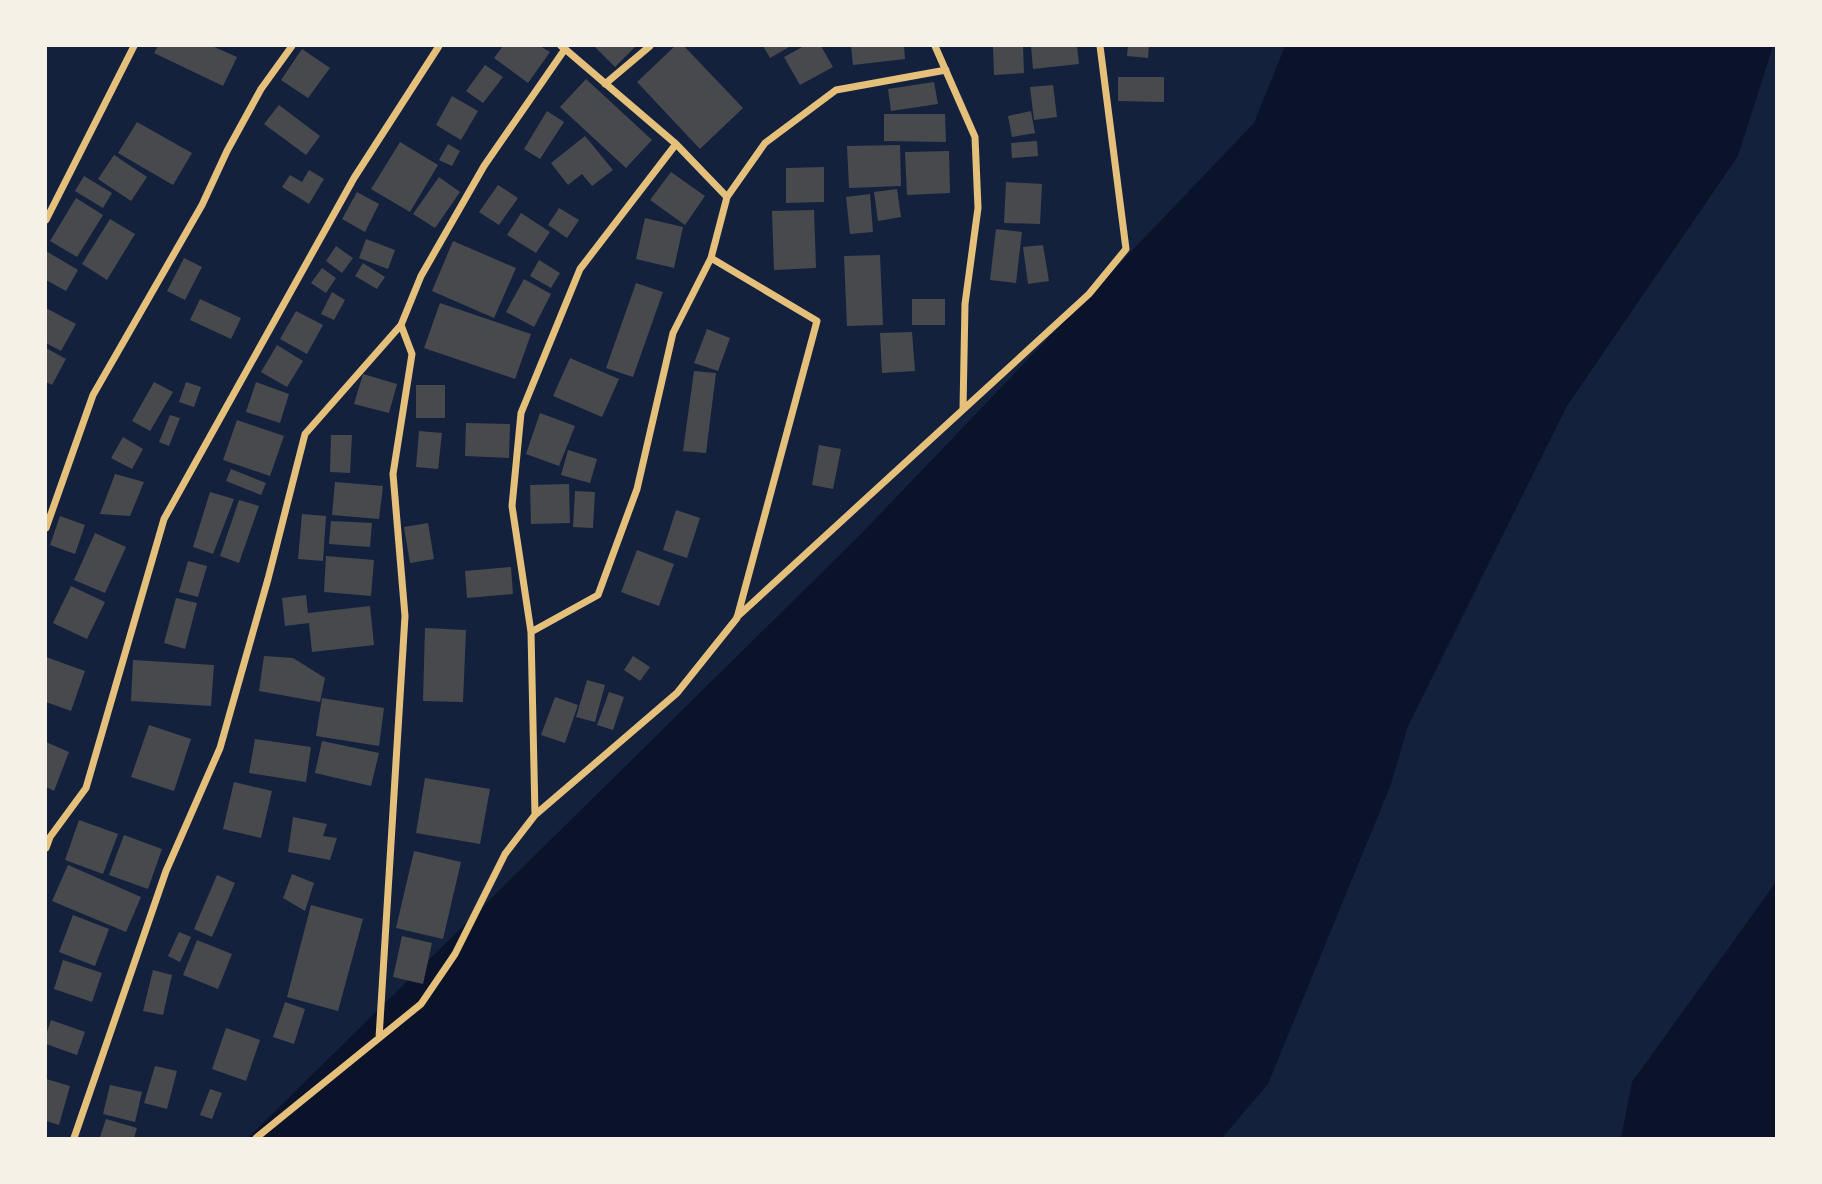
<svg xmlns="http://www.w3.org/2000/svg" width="1822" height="1184" font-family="'Fira Sans',sans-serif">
	<rect width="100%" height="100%" fill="#14213d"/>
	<path fill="#0b132b" d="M1285,46H1773L1738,156L1567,406L1408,726L1390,787L1268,1084L1222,1138H248L860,535L1254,123Z
		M1776,882V1138H1621L1632,1082Z"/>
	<path fill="#48494c" d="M158,46H212L237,57L223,86L154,53Z
		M503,46H540L550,52L528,83L494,58Z
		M594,46H636L615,67Z
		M675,46H684L743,108L700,149L637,82Z
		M763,46H791L770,58Z
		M804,46H821L833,67L800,85L784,57Z
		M851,46H904L905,59L853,65Z
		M993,46H1023L1024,73L994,75Z
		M1031,46H1077L1079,64L1033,69Z
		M1128,46H1149L1148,58L1127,56Z
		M302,49L330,68L308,98L281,80Z
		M485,65L503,77L483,103L466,91Z
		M1118,77H1164V102L1118,101Z
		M586,79L652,140L626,168L560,107Z
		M934,82L938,104L891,111L888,89Z
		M1053,85L1057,117L1034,120L1030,87Z
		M452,96L478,111L461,140L436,125Z
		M279,105L320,136L306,155L264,124Z
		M547,111L564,122L540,159L524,149Z
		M1031,111L1035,133L1012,137L1008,116Z
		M884,114H945L946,142L884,141Z
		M137,122L192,153L173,185L118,153Z
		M585,136L613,170L592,186L582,174L568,185L551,163Z
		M1037,141L1038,156L1012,158L1011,143Z
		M400,142L438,165L410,212L371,189Z
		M448,144L460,151L452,166L439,160Z
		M900,145L901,186L849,188L847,146Z
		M949,151L950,193L907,195L905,152Z
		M114,155L147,177L131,201L98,179Z
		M824,167V202L786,203V168Z
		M309,170L324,179L309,204L282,187L290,175L302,182Z
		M671,172L705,196L685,225L650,200Z
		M84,176L112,193L103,208L75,191Z
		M439,177L460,192L435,228L413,214Z
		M1006,182L1042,184L1040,224L1004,223Z
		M498,185L518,198L499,225L479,212Z
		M897,189L901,217L878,221L874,192Z
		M357,192L379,204L365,232L342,219Z
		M870,194L873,232L850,234L846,197Z
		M76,198L103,215L77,257L50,241Z
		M559,208L579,220L567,238L548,225Z
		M814,210L816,268L774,270L772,211Z
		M521,213L550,232L536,253L507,235Z
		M645,218L683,227L674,268L636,259Z
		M110,219L135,234L107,280L82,264Z
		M996,229L1022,232L1016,283L990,280Z
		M366,239L395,250L388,269L359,258Z
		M453,241L516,268L494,318L432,291Z
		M1043,245L1049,281L1028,284L1023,247Z
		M336,246L353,258L342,273L326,261Z
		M46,251L78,270L66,291L46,280Z
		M880,255L883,325L847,326L844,256Z
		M184,258L202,267L185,300L167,291Z
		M539,260L560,273L551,288L530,276Z
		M363,263L385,277L377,289L355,276Z
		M322,268L336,278L326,293L311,283Z
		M524,279L551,294L534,327L506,312Z
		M636,283L663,292L633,377L606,368Z
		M332,292L345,300L334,320L321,314Z
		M200,299L241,318L231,339L190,320Z
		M912,299H945V325H912Z
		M440,303L531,334L515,379L424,348Z
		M46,308L76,324L61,351L46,343Z
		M296,311L323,325L307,354L280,339Z
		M707,329L730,338L718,371L694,363Z
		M912,332L915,371L882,373L880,333Z
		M277,345L303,361L287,387L261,372Z
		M46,348L66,359L52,385L46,382Z
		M570,358L619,379L602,417L553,396Z
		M694,371L716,373L706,453L683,451Z
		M363,374L397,384L389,413L354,404Z
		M154,382L173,392L150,431L132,421Z
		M186,382L201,387L194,407L179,402Z
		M256,382L289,394L280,423L246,412Z
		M416,385H445V418H416Z
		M540,413L575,426L559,466L526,454Z
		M170,415L180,418L169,446L159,442Z
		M237,420L284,436L270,476L223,460Z
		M466,423L510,424L509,458L465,456Z
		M419,431L442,433L438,469L416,467Z
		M331,435H352L350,473L330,472Z
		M123,437L143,449L132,469L111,458Z
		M819,445L841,449L833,489L812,485Z
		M568,450L597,459L590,483L561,475Z
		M231,469L266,483L261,495L226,481Z
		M115,474L144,482L130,516L100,514Z
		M335,482L383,486L379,519L332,515Z
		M569,484L570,523L531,524L530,485Z
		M575,491L595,492L593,528L573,527Z
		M210,492L234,499L213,554L193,547Z
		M239,500L259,506L239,563L220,556Z
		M676,510L700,518L687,558L663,550Z
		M302,514L326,516L323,561L298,559Z
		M60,516L85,525L75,554L50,545Z
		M331,521L372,523L370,547L329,544Z
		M428,523L434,559L410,563L404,527Z
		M95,533L126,547L105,593L74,580Z
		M637,550L674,564L659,606L621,592Z
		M326,556L374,560L371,596L324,592Z
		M188,561L207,566L198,597L179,592Z
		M511,567L513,594L467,598L465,571Z
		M71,586L105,602L87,639L53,623Z
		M306,595L308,613L370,606L374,645L312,652L309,623L285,626L282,598Z
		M176,598L197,603L185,649L164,643Z
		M425,628L466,630L463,702L423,701Z
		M264,656L293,658L325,678L320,702L259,691Z
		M633,656L650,667L640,681L624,670Z
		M46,657L85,671L71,711L46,702Z
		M133,660L214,665L211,706L131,701Z
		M587,680L605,685L595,722L576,717Z
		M609,692L624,697L613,730L597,725Z
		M555,697L578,705L565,743L541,735Z
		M322,698L384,708L379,746L316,736Z
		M149,725L191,739L174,791L131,777Z
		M255,739L311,747L306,782L249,773Z
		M322,741L379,753L371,786L315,773Z
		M46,742L69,752L54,791L46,787Z
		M425,778L490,789L480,844L416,833Z
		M234,782L272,791L261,838L223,829Z
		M293,817L327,824L323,836L337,838L330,860L288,852Z
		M79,820L118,834L103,874L65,860Z
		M124,835L162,849L148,889L109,875Z
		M414,851L461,862L443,939L396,928Z
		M68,865L141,897L126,932L52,901Z
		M292,874L314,883L305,911L283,898Z
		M217,875L235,883L212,937L194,929Z
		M311,905L363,919L338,1011L287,997Z
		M73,915L109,929L95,966L59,952Z
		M179,932L191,937L180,962L168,956Z
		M402,936L432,943L423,984L393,977Z
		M197,940L232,954L218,989L183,975Z
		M63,960L102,973L92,1002L54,989Z
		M153,970L172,975L163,1015L143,1011Z
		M285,1002L305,1009L294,1044L273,1037Z
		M51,1020L85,1032L77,1055L46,1044V1035Z
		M226,1028L260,1040L246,1081L212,1069Z
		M155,1066L177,1071L167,1109L144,1103Z
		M46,1079L70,1086L59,1125L46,1121Z
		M110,1085L142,1092L135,1122L103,1114Z
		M210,1089L222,1093L212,1119L200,1115Z
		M106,1119L137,1128L134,1138L100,1137Z"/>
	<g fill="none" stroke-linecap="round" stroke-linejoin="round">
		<path stroke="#e5c07b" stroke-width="7" d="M935,46L975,137L978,208L965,304L963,409
			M605,84L650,46
			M727,197L765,143L836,90L946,70
			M46,220L134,46
			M46,528L93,395L202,205L227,151L261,89L292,46
			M737,617L1089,294L1126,249L1100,46
			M531,632L598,595L637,489L673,333L711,258
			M535,815L531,632L512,506L521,413L580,269L676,144
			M46,848L50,837L86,788L164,519L354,178L439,46
			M379,1038L405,616L393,474L412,354L401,325
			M74,1138L166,871L220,748L268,579L305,434L401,325L421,276L484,166L565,49L561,46
			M256,1138L421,1004L455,954L505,854L535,815L677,693L737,618L817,321L711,258L727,197L676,144L565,49"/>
	</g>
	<rect width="1822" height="1184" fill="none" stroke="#f6f1e7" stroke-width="94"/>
</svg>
